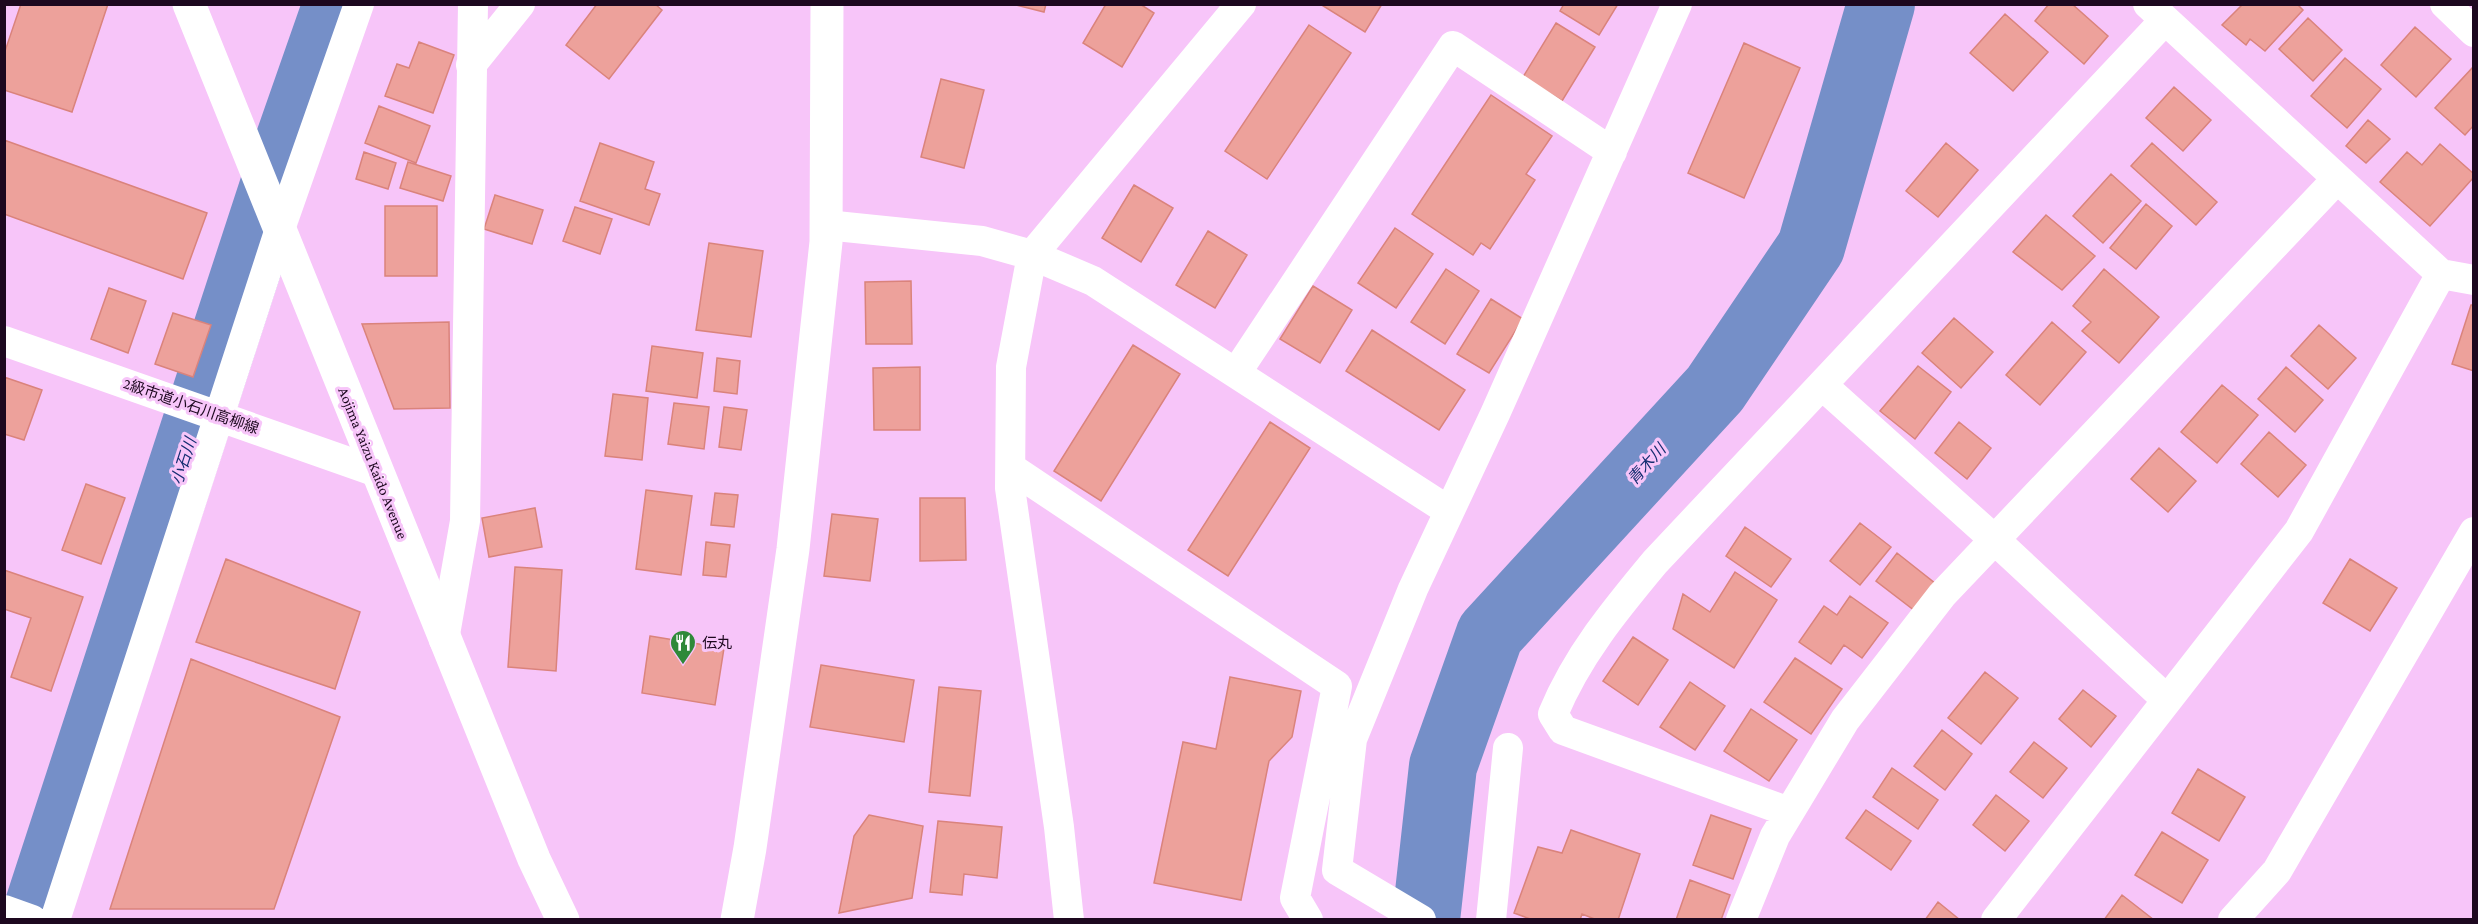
<svg xmlns="http://www.w3.org/2000/svg" width="2478" height="924" font-family="'Crimson Pro','Noto Sans JP',serif">
	<rect width="100%" height="100%" fill="#f7c5f9"/>
	<g fill="none" stroke-linecap="round" stroke-linejoin="round">
		<path stroke="#758fc8" stroke-width="68" d="M34,920L280,167L337,4
			M1426,920L1443,766L1490,634L1715,389L1811,247L1881,4"/>
	</g>
	<path fill="#eda19b" stroke="#da837c" stroke-width="1.5" d="M21,4H108L72,112L4,90V54Z
		M597,4H655L662,10L609,79L566,45Z
		M1012,4H1046L1044,12Z
		M1106,4H1140L1154,13L1122,67L1083,43Z
		M1320,4H1382L1365,32Z
		M1564,4H1618L1599,35L1560,11Z
		M2049,4H2072L2108,36L2084,64L2035,21Z
		M2243,4H2297L2303,10L2265,51L2250,39L2246,45L2222,25Z
		M2005,14L2048,52L2013,91L1970,53Z
		M2308,18L2342,50L2313,81L2279,49Z
		M1556,23L1595,47L1562,101L1523,77Z
		M1309,25L1351,53L1267,179L1225,151Z
		M2415,27L2451,59L2416,97L2381,65Z
		M419,42L454,55L433,113L385,96L397,64L409,68Z
		M1744,43L1800,68L1744,198L1688,173Z
		M2345,58L2381,89L2347,128L2311,96Z
		M2474,66V125L2465,135L2435,108Z
		M941,79L984,90L964,168L921,157Z
		M2174,87L2211,120L2183,151L2146,118Z
		M1491,95L1552,136L1526,174L1535,180L1490,249L1481,243L1473,255L1412,214Z
		M379,106L430,126L416,163L365,143Z
		M2368,120L2390,139L2366,163L2346,146Z
		M4,140L207,213L183,279L4,214Z
		M600,143L654,162L645,189L660,194L649,225L580,201Z
		M1946,143L1978,170L1938,217L1906,191Z
		M2152,143L2217,202L2196,225L2131,166Z
		M2440,144L2474,174V177L2430,226L2380,182L2407,152L2422,165Z
		M364,152L396,163L388,189L356,179Z
		M408,162L451,176L443,201L400,188Z
		M2111,174L2141,201L2103,243L2073,216Z
		M1134,185L1173,208L1141,262L1102,238Z
		M495,195L543,210L532,244L484,229Z
		M2146,204L2172,226L2136,269L2110,248Z
		M385,206H437V276H385Z
		M575,207L612,219L600,254L563,241Z
		M2046,215L2095,256L2062,290L2013,252Z
		M1395,228L1433,254L1396,308L1358,283Z
		M1208,231L1247,255L1215,308L1176,285Z
		M709,243L763,251L751,337L696,330Z
		M1446,269L1479,291L1445,344L1411,322Z
		M2104,269L2159,317L2119,363L2082,331L2091,322L2073,306Z
		M911,281L912,344H866L865,282Z
		M1313,286L1352,310L1320,363L1280,339Z
		M109,288L146,301L128,353L91,339Z
		M1491,299L1523,319L1489,373L1457,354Z
		M2471,305H2474V371L2452,364Z
		M173,313L211,325L193,377L155,364Z
		M1954,318L1993,352L1961,388L1922,353Z
		M449,322L450,408L394,409L362,324Z
		M2052,322L2086,352L2040,405L2006,375Z
		M2319,325L2356,358L2328,389L2291,356Z
		M1372,330L1465,390L1439,430L1346,371Z
		M1133,345L1180,374L1101,501L1054,471Z
		M652,346L703,353L697,398L646,391Z
		M717,358L740,361L737,394L714,391Z
		M1918,366L1951,392L1915,439L1880,411Z
		M920,367V430H874L873,368Z
		M2286,367L2323,400L2295,432L2258,399Z
		M4,377L42,390L24,440L4,434Z
		M2222,385L2258,415L2217,463L2181,432Z
		M613,394L648,398L642,460L605,456Z
		M674,403L709,407L704,449L668,444Z
		M724,407L747,410L741,450L719,447Z
		M1270,422L1310,448L1228,576L1188,550Z
		M1959,422L1991,448L1967,479L1935,453Z
		M2269,432L2306,465L2278,497L2241,464Z
		M2159,448L2196,481L2168,512L2131,479Z
		M86,484L125,498L101,564L62,550Z
		M646,490L692,496L681,575L636,569Z
		M715,493L738,495L734,527L711,525Z
		M920,498H965L966,560L920,561Z
		M535,508L542,547L489,557L482,518Z
		M832,514L878,519L870,581L824,576Z
		M1860,523L1891,547L1860,585L1830,561Z
		M1745,527L1791,559L1771,587L1726,556Z
		M706,542L730,545L726,577L703,575Z
		M1897,553L1936,584L1915,611L1876,581Z
		M226,559L360,612L335,689L196,642Z
		M2350,559L2397,588L2370,631L2323,603Z
		M515,567L562,570L556,671L508,667Z
		M4,570L83,597L51,691L11,677L31,618L4,609Z
		M1735,572L1777,600L1734,668L1673,629L1683,594L1710,612Z
		M1850,596L1888,623L1862,658L1844,645L1831,664L1799,642L1824,606L1837,615Z
		M650,636L724,648L715,705L642,693Z
		M1633,637L1668,660L1638,705L1603,681Z
		M1795,658L1842,689L1811,734L1764,702Z
		M191,659L340,717L274,909H110Z
		M821,665L914,680L904,742L810,727Z
		M1985,672L2018,698L1981,744L1948,718Z
		M1230,677L1301,691L1292,737L1269,761L1241,900L1154,883L1183,742L1216,749Z
		M1690,682L1725,706L1695,750L1660,727Z
		M939,687L981,691L970,796L929,792Z
		M2083,690L2116,716L2091,747L2059,719Z
		M1751,709L1797,740L1769,781L1724,751Z
		M1942,730L1972,754L1945,790L1914,766Z
		M2034,742L2067,768L2043,798L2010,772Z
		M1892,768L1938,800L1918,829L1873,797Z
		M2198,769L2245,797L2219,841L2172,813Z
		M1996,795L2029,821L2005,851L1973,825Z
		M1866,810L1911,841L1891,870L1846,838Z
		M869,815L923,826L912,898L839,913L854,836Z
		M1711,815L1751,829L1733,879L1693,865Z
		M938,821L1002,827L997,878L964,874L962,895L930,892Z
		M1571,830L1640,854L1618,920H1597L1582,914L1580,920H1533L1514,913L1538,847L1562,853Z
		M2162,832L2208,860L2182,903L2135,875Z
		M1690,880L1730,895L1721,920H1676Z
		M2122,895L2154,920H2104Z
		M1938,902L1960,920H1925Z"/>
	<g fill="none" stroke-linecap="round" stroke-linejoin="round">
		<path stroke="#fff" stroke-width="30" d="M2148,4L2441,274L2474,280
			M2445,4L2474,32
			M471,65L520,4
			M826,225L982,241L1032,255L1093,281L1449,511
			M4,341L377,472
			M1236,373L1453,46L1612,152
			M1822,385L1995,540L2167,700
			M1011,468L1337,686L1295,898L1308,920
			M444,640L465,521L473,4
			M1789,812L1563,730L1553,714C1577,656 1615,610 1655,562L2165,20
			M4,910L32,920
			M55,920L279,232L359,4
			M1069,920L1059,827L1010,488L1011,367L1032,255L1241,4
			M1421,920L1337,870L1352,739L1413,589L1495,414L1677,4
			M1491,920L1508,748
			M1741,920L1775,836L1845,720L1942,595L2337,179
			M1996,920L2299,531L2441,274
			M2233,920L2277,871L2474,532"/>
		<path stroke="#fff" stroke-width="33" d="M189,4L534,859L563,920
			M737,920L750,848L793,549L826,242L827,4"/>
	</g>
	<defs>
		<symbol id="restaurant-pin" viewBox="-11 -11 22 30"><path d="M0 17L-7.5 6A9.5 9.5 0 1 1 7.5 6Z" fill="#2f8939" stroke="#f7c5f9"/><path d="M-5-6h1v4h1v-4h1v4h1v-4h1v5L-1.5 .5V6h-2V.5L-5-1ZM5-6V6H3V1.5H1.5Q1.5-4 5-6Z" fill="#fff"/></symbol>
	</defs>
	<g fill-rule="evenodd">
		<use href="#restaurant-pin" x="668" y="628" width="30" height="40"/>
	</g>
	<g text-anchor="middle" stroke-width="6" stroke-linejoin="round" paint-order="stroke">
		<g font-size="15" fill="#1d081f" stroke="#f7c5f9">
			<text transform="translate(191 406) rotate(19)" y="5">2級市道小石川高柳線</text>
			<text transform="translate(373 463) rotate(68)" y="5">Aojima Yaizu Kaido Avenue</text>
		</g>
		<g font-size="15" fill="#1d081f" stroke="#f7c5f9" text-anchor="start">
			<text x="702" y="648">伝丸</text>
		</g>
		<g font-size="16" font-style="italic" fill="#152e71" stroke="#f7c5f9">
			<text transform="translate(183 461) rotate(-72)" y="6">小石川</text>
			<text transform="translate(1646 464) rotate(-48)" y="6">青木川</text>
		</g>
	</g>
	<rect width="2478" height="924" fill="none" stroke="#1d081f" stroke-width="12"/>
</svg>
